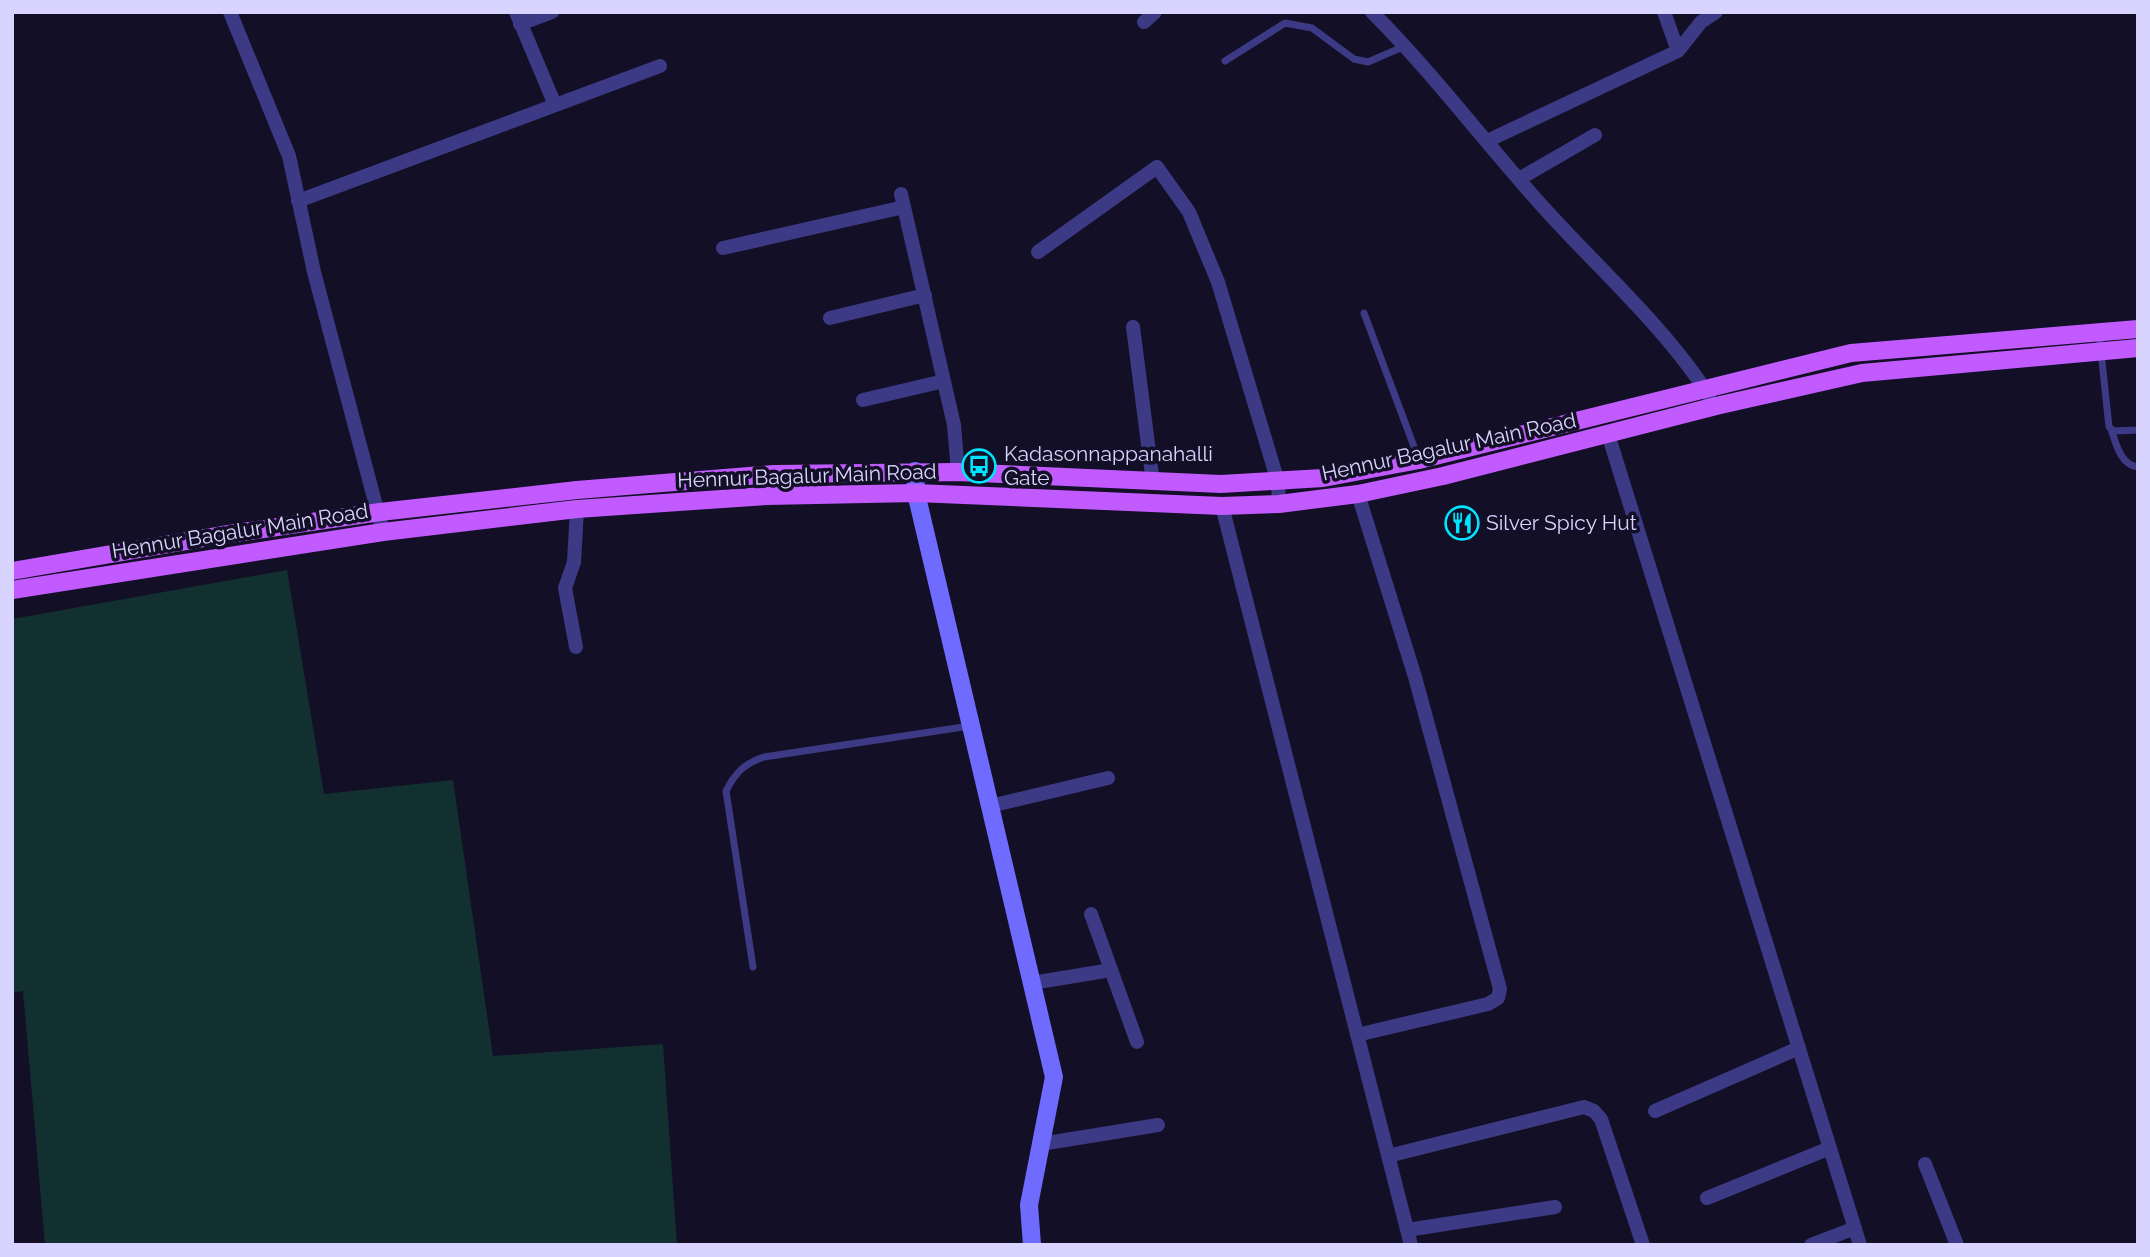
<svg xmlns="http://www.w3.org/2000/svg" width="2150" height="1257" font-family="Raleway,sans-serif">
	<rect width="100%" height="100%" fill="#130f26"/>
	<path fill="#12302f" d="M287,570L324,794L453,780L493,1056L663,1044L677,1245H45L23,991L12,993V619Z"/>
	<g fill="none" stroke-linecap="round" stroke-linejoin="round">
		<path stroke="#3d3a85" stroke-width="7" d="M1225,61L1285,23L1312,28L1354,59L1368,62L1405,46
			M1364,313L1419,460
			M2099,333L2109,427L2114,431L2138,430
			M2111,429C2116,443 2120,465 2138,467
			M753,967L726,791C735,773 745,763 764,757L970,726"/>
		<path stroke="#3d3a85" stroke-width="14" d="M230,12L289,156L314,272L383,532
			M516,12L555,105
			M1372,12C1434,74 1485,143 1544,208C1597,267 1667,329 1709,396
			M1144,22L1155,12
			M520,24L552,12
			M1678,51L1701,22L1716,12
			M1487,141L1678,51L1664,12
			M1519,179L1595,135
			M901,194L954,425L958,472
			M298,201L660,66
			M723,248L904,207
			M1038,252L1157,167L1189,212L1218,282L1278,482L1279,504
			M830,318L925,295
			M1133,327L1153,483
			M863,400L944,381
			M1608,434L1860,1245
			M1222,506L1411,1245
			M576,647L565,588L574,562L577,509
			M990,806L1108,778
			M1091,914L1137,1042
			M1032,983L1111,970
			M1357,1035L1488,1004L1498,998L1500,989L1415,677L1358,494
			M1655,1111L1799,1048
			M1041,1144L1158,1125
			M1388,1156L1584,1107L1594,1111L1601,1119L1643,1245
			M1925,1164L1957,1245
			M1707,1198L1830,1148
			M1407,1230L1555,1207
			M1811,1245L1855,1228"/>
		<path stroke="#6f6bff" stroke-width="18" d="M915,471L916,493L1054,1077L1029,1205L1032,1245"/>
		<path stroke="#c25bff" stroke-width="18" d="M12,571L222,535L380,512L577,490L774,474L958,472L1221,484L1323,478L1419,460L1851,353L2138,329
			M12,590L383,532L577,509L766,496L916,493L1222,506L1279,504L1358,494L1443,476L1716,406L1862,373L2138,348"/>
	</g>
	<defs>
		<symbol id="bus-ring" viewBox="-11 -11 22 22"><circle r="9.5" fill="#130f26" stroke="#00e5ff" stroke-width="1.5"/><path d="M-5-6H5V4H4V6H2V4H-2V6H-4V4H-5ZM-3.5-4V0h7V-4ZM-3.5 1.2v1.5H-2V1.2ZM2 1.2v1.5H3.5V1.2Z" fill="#00e5ff"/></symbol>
		<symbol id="restaurant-ring" viewBox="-11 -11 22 22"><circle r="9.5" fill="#130f26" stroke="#00e5ff" stroke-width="1.5"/><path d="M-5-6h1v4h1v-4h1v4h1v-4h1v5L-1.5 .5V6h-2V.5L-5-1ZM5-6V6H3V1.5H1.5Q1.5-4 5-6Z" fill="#00e5ff"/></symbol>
	</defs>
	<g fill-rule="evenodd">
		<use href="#bus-ring" x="960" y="447" width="38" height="38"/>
		<use href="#restaurant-ring" x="1443" y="504" width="38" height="38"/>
	</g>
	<g text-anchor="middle" stroke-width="7" stroke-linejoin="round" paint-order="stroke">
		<g font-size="21" fill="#d9d4ff" stroke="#130f26">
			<text transform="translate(1449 447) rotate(-12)" y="7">Hennur Bagalur Main Road</text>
			<text transform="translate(807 476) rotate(-2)" y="7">Hennur Bagalur Main Road</text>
			<text transform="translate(240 531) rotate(-9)" y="7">Hennur Bagalur Main Road</text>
		</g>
		<g font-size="21" fill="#d9d4ff" stroke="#130f26" text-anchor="start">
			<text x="1004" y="461">Kadasonnappanahalli<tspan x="1004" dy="24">Gate</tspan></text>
			<text x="1486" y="530">Silver Spicy Hut</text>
		</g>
	</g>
	<rect width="2150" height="1257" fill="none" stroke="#d9d4ff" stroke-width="28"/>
</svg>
